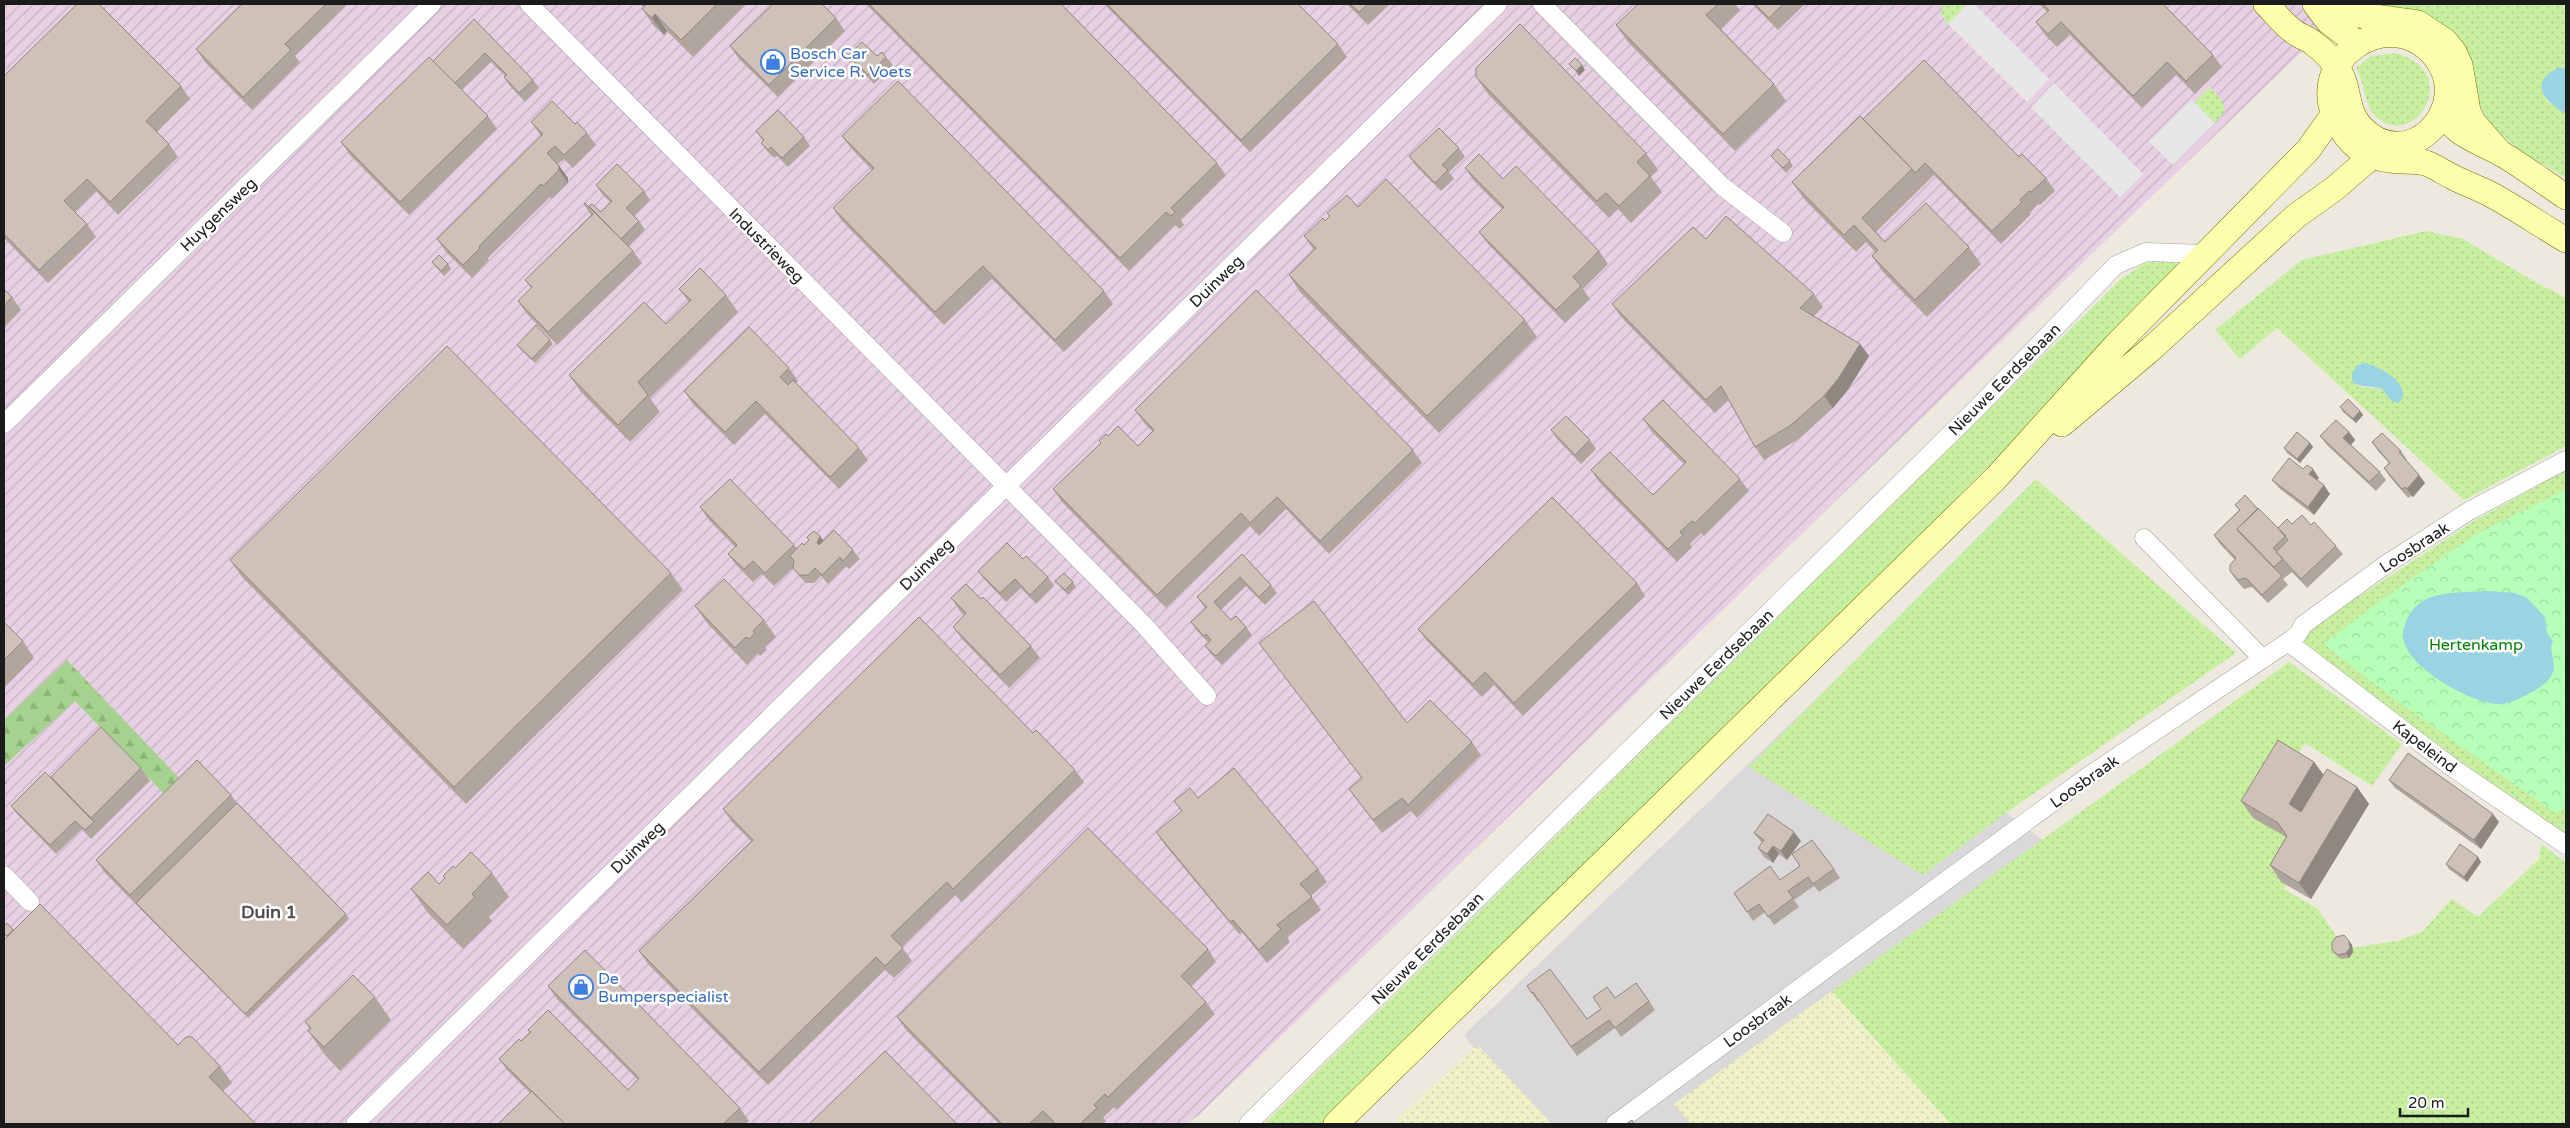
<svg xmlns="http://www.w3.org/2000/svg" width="2570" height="1128" font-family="'Varela Round',sans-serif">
	<defs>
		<pattern id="industrial-furrows" width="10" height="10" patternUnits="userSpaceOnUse" patternTransform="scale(1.25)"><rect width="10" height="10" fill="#e8d0e4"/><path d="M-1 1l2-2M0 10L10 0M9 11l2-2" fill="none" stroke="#c6b2c3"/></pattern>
		<pattern id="farmland-dots" width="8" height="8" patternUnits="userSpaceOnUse" patternTransform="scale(1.25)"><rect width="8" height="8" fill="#eef0c8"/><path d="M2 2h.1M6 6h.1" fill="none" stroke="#cccdab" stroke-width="1.8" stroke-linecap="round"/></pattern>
		<pattern id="grass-dots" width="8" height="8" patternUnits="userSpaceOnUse" patternTransform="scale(1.25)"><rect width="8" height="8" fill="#c8ef9f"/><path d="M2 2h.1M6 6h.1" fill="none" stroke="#abcc88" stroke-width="1.8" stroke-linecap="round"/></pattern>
		<pattern id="forest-firs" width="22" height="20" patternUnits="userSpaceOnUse" patternTransform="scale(1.25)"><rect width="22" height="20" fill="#a5d28f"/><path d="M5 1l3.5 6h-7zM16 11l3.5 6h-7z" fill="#8db47b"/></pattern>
		<pattern id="park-crowns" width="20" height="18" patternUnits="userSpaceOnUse" patternTransform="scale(1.25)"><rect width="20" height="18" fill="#b6ffb9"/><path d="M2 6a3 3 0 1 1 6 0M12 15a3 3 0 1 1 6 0" fill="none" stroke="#9cda9e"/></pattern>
	</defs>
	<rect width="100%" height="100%" fill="#eee9df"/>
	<path fill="#dad8d8" d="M1833,683L2044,841L1684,1101L1704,1124H1533L1464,1035Z"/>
	<path fill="url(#industrial-furrows)" d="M4,4H2343L2347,8L1200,1114L1186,1124H4Z"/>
	<path fill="url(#farmland-dots)" d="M1832,991L1951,1124H1691L1674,1104Z
		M1478,1045L1552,1124H1393L1399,1117Z"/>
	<path fill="url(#grass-dots)" fill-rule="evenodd" d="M1943,4H1968L1948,24L1941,14Z
		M2360,4H2566V68H2558L2546,100L2566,114V178C2531,156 2490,138 2477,96Z
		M2395,53C2467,72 2411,156 2374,114C2363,102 2365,83 2356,68L2371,56Z
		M2210,87L2222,100L2225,111L2215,123L2194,102Z
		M2426,231L2463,239L2535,282L2566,298V446L2464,500L2277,328L2240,359L2215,330L2302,260ZM2366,363L2377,367L2401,386L2392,401L2382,389L2360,387L2352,378L2357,365Z
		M2167,261L2184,266C1903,558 1610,840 1321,1124H1264L2121,279L2145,263Z
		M2566,470V838L2313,655L2303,644L2309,629L2474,521Z
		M2036,479L2236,653L2007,812L1923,875L1749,767Z
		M2289,662L2402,744L2372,786L2305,743L2264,812L2314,843L2284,889L2318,909L2345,949L2397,941L2422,932L2452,899L2478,917L2539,859L2541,844L2566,863V1124H1951L1832,991Z"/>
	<path fill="url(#forest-firs)" d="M67,660L181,780L165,795L75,701L4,766V720Z"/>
	<path fill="url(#park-crowns)" d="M2566,490V807L2555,813L2389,695L2324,644L2397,589L2477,534Z"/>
	<path fill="#e7e7e7" d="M1968,4H1974L2049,79L2027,102L1948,24Z
		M2054,83L2143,174L2120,197L2031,107Z
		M2192,100L2215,123L2173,165L2149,142Z"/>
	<path fill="#9ad3e1" d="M2558,68H2566V114C2547,102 2526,84 2558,68Z
		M2366,363C2380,367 2405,380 2403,397L2399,403L2392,401L2382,389C2370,384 2340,391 2357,365Z
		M2490,591L2515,593L2527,598L2545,617L2547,633L2553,641C2547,652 2558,663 2552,674C2549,682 2539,688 2532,692C2522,697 2509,705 2497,704C2469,702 2404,666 2403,636C2402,632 2404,628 2405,625C2407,615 2414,607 2423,601C2438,591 2472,592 2490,591Z"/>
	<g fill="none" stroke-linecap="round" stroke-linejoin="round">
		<defs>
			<path id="minor" d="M529,4L1144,625L1207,696
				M1542,4L1722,186L1783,233
				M4,424L432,4
				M2144,538L2263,659
				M2288,642L2453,768L2566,845
				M4,875L30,902
				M355,1124L1498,4
				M1248,1124L1977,408L2116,265L2146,252L2206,254
				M1615,1124L2087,777L2288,642L2298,634L2303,625L2385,565L2469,511L2566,460"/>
			<path id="secondary" d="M2266,4C2275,13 2283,24 2293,31C2299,36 2307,38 2313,43C2320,48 2331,59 2337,67C2350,85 2345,110 2361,127C2408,177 2474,108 2436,58C2392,0 2299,60 2340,127C2356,153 2372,160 2403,161C2410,161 2418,161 2426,163C2436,167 2443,172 2453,177C2464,183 2476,187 2488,193C2515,207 2540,225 2566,240
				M2315,4L2328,21L2358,44
				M2327,4L2352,14L2418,23L2445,41L2454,52L2460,65L2468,111L2473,122L2501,154
				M2442,113C2457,136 2480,142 2502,154C2524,167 2545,183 2566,197
				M2062,424L2151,349L2296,216L2334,189L2371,157
				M1336,1124L1996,478L2116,345L2308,150L2333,115"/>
		</defs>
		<use href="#minor" stroke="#a2a2a2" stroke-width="19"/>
		<use href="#secondary" stroke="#6b7500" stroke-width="26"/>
		<use href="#minor" stroke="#fff" stroke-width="18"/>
		<use href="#secondary" stroke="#fdffad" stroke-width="25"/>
	</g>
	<path fill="#b1a69e" d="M241,4H348L295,56L300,62L252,110L205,62L196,49Z
		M640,4H746L693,57L667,31L664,35L654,26L642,9L644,8Z
		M866,4H1061L1217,163L1226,175L1181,220L1184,225L1180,229L1175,225L1129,271Z
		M1104,4H1298L1338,44L1347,57L1250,152Z
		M1347,4H1390L1368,25Z
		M1670,4H1735L1740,10L1721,29L1774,84L1786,101L1735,151L1628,42L1616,25Z
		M1752,4H1805L1778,30Z
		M2039,4H2163L2213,55L2222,67L2195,94L2176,75L2142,108L2070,35L2057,47L2045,35L2036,22L2047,12Z
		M836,18L845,31L778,97L739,59L730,46Z
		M474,19L533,80L539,88L525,102L510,86L504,77L505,76L491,62L462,90L488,116L497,129L409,215L350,155L341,142L433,61Z
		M848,55L886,57L893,65L874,84L855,64Z
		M4,76L181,86L190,99L157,132L169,144L178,157L118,215L96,191L75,212L87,224L96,237L48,283L4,238Z
		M1476,77L1646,153L1658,170L1651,177L1662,192L1631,223L1618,209L1609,218L1488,94Z
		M1863,119L2019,157L2046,178L2055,191L2040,205L2038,204L2030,213L2031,214L2001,244L1934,175L1876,232L1885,242L1969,247L1981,264L1927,317L1883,272L1872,256L1875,252L1866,242L1856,252L1804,199L1792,182Z
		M531,122L575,124L587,133L596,145L573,168L564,159L558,164L568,178V183L552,199L550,197L488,258L489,260L472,278L446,252L437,239L541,136Z
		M756,131L804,137L810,146L788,167L777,156L774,158L767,151L761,143L763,141Z
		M842,136L1104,291L1113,304L1064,352L992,279L944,325L842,221L833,208L872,170L851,148Z
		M1459,148L1465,157L1449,172L1454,179L1441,191L1415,165L1409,156Z
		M1771,156L1790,161L1793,166L1786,173Z
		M1465,168L1503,179L1599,251L1608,264L1583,289L1590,299L1565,323L1488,244L1479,232L1502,209L1474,181Z
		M596,185L644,191L650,200L634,216L639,221L645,230L629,246L633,251L642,263L557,345L527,314L518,301L531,288L525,280L591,215L584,204L589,206L601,212L611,203L602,194Z
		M1358,207L1525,320L1537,337L1439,433L1300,292L1289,275L1314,250L1304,236L1325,221L1329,216L1327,213Z
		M1706,239L1814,294L1823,307L1814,316L1860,344L1869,356L1847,391L1833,408L1800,438L1764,460L1755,447L1729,400L1715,413L1621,317L1612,304Z
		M432,262L448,264L451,269L444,276L435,266Z
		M4,289L12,297L21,310L4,328Z
		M679,289L726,295L738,312L650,398L660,412L630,442L581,392L569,375L666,324L689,302Z
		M550,340L553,344L535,363L520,349L517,345Z
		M789,368L798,381L796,383L859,448L868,460L839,489L765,414L734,445L693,404L684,391Z
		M2340,407L2360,411L2363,415L2356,423L2343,412Z
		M1135,410L1413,450L1422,463L1329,554L1286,509L1259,536L1250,526L1166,608L1062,502L1053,489L1108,436L1138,446L1153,432L1144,423Z
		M1643,419L1740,479L1749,491L1704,536L1701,533L1690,544L1692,547L1677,562L1600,483L1591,470L1653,495L1684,464L1652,432Z
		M1551,430L1590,440L1596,449L1581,464L1557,439Z
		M2349,432L2355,440L2351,445L2380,472L2386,480L2376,491L2327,445L2320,436Z
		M2372,442L2401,451L2407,460H2406L2419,475L2425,483L2413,497L2411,496L2408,498L2390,477L2384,468L2389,463L2378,451Z
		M2310,443L2313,447L2300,463L2287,453L2284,448Z
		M2303,469L2319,478L2317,480L2330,494L2314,515L2279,488L2272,480Z
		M2235,505L2258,509L2278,528L2292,524L2311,525L2336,546L2343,554L2307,588L2292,572L2283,579L2288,585L2268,603L2252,587L2244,589L2236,580L2230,571L2235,560L2220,544L2214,535L2239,510Z
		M700,507L794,545L797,548L804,545L820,536L823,541L853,550L860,559L849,569L846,566L828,584L821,576L814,583H806L800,577L793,568L794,567L774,586L762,574L753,582L737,566L728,554L735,547L709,520Z
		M1242,554L1271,585L1277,593L1265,605L1246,586L1221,610L1231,620L1246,627L1252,635L1222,665L1211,654L1205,646L1208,642L1197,631L1191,622L1206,609L1197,597Z
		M1023,559L1048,577L1054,586L1036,604L1021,588L1006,602L984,579L978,571Z
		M230,560L671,573L683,590L466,804L242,577Z
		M1055,581L1073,582L1076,587L1068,595Z
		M1637,583L1645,596L1523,716L1494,685L1482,697L1427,641L1418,629Z
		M951,598L981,599L1031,646L1040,658L1009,688L962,639L953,627L964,615L960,611Z
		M695,606L764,620L776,637L765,647L767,650L760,656L758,653L747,665L707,623Z
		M4,622L23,641L34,658L4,688Z
		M1259,643L1407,723L1472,742L1481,755L1417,818L1411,811L1382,833L1349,789L1362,778Z
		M1033,733L1075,770L1084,782L962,902L955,895L902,947L912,961L894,978L885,970L768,1085L648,964L639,951L751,841L732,822L723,809Z
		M2314,762L2324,775L2357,787L2369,804L2311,899L2281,882L2270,865L2286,837L2253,818L2241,801Z
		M141,768L150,781L91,839L82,829L56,854L17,814L11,806L54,781L51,777Z
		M4,779L7,783L4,786Z
		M2389,780L2499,822L2481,849L2395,788Z
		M231,795L237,803L346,914L349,919L248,1018L105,873L96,860Z
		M1198,798L1318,869L1327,882L1311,896L1321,910L1287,937L1290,942L1267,963L1242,932L1239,934L1165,845L1156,832L1182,812L1174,801Z
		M1754,833L1801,841L1787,860L1779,854L1773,863L1764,857L1758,848L1762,843Z
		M2478,857L2481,862L2467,882L2449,869L2446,864Z
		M455,868L492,873L509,897L489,917L492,921L463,949L428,913L411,889L439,884Z
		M1834,869L1840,878L1819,892L1814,886L1794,900L1799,907L1774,925L1765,912L1753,921L1734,893L1780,880Z
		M7,923L14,930L178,1045L220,1066L232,1083L223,1091L7,937L4,934V926Z
		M2349,941L2352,945L2353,952L2349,958L2341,959L2335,954L2332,950Z
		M1208,949L1216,962L1191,987L1206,1002L1215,1014L1117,1110L1114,1107L1103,1118L1106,1121L1103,1124H999L906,1030L897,1017Z
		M548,986L740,1108L749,1121L745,1124H498L530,1093L508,1071L499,1059L521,1041L530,1032L528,1030L628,1090L638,1080L557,999Z
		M1527,986L1587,1019L1615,998L1649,1001L1655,1010L1621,1037L1615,1028L1577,1056L1539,1000L1538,1002Z
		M375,997L391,1020L340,1071L325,1055L308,1031L310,1029L305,1022Z"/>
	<path fill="#908781" d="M655,14L667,31L664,35L652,18Z
		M1582,65L1585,70L1579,76L1576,71Z
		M559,166L568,178V183L559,170Z
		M1860,344L1869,356L1847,391L1833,408L1824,396Z
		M2360,411L2363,415L2356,423L2353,419Z
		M2349,432L2355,440L2349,447L2343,438Z
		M2310,443L2313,447L2300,463L2297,459Z
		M2313,469L2319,478L2315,482L2309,474Z
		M2419,475L2425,483L2413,497L2407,489Z
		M2324,485L2330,494L2314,515L2308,507Z
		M820,536L826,545L823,552L817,543Z
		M2314,762L2326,779L2301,821L2289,804Z
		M2357,787L2369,804L2311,899L2299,883Z
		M2493,814L2499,822L2481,849L2474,840Z
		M1794,832L1801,841L1787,860L1781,851Z
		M1773,846L1779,854L1773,863L1767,854Z
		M2478,857L2481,862L2467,882L2464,877Z
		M2349,941L2352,945L2353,952L2349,958L2346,953Z"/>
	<path fill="#cec1b8" stroke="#908781" d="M77,4H99L181,86L146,121L169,144L110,202L87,179L64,201L87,224L39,270L4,234V76Z
		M242,4H326L285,44L291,50L243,97L196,49Z
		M645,4H717L681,40L655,14L652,18L642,9L646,5Z
		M773,4H822L836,18L769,85L730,46Z
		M869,4H1061L1217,163L1171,208L1175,212L1171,216L1166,212L1120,258Z
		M1107,4H1298L1338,44L1241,140Z
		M1350,4H1368L1359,12Z
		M1638,4H1668L1669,5L1670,4H1718L1706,15L1774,84L1723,134L1616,25Z
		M1755,4H1783L1769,18Z
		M2043,4H2163L2213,55L2186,81L2167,62L2133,96L2061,22L2048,34L2036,22L2049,10Z
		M474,19L533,80L519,93L504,77L507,75L485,53L455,83L433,61Z
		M1520,24L1646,153L1637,162L1650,176L1619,206L1606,193L1597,201L1476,77V68Z
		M862,42L877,56L882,52L886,57L868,75L848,55Z
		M429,57L488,116L400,202L341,142Z
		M1575,58L1582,65L1576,71L1569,64Z
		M1924,60L2019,157L2022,154L2046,178L2031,192L2029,191L2020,200L2022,202L1992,231L1925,163L1915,173L1912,169L1863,119Z
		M898,81L1104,291L1055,340L983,266L935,312L833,208L874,168L842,136Z
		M552,101L575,124L577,122L587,133L564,155L555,146L547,153L559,166V170L543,186L541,184L479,246L480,248L463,265L437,239L543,134L531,122Z
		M778,110L804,137L782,158L771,147L768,150L761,143L764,140L756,131Z
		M1860,116L1912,169L1862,218L1885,242L1926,203L1969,247L1915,300L1872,256L1878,250L1854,225L1844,235L1792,182Z
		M1439,128L1459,148L1442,165L1448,170L1435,183L1409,156Z
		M1778,149L1790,161L1783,168L1771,156Z
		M1479,154L1503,179L1516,166L1599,251L1573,277L1581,286L1556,310L1479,232L1504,207L1465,168Z
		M617,164L644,191L626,208L639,221L621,239L589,206L592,204L601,212L612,201L596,185Z
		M1386,179L1525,320L1427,416L1289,275L1316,248L1304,236L1323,218L1325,221L1330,216L1327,213L1347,195L1358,207Z
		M585,203L633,251L548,332L518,301L532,287L525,280L593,214L584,204Z
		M1726,216L1814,294L1800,308L1860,344L1838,379L1824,396L1791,425L1755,447L1721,386L1706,400L1612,304L1693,227L1706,239Z
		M439,255L448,264L441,271L432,262Z
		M700,268L726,295L638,382L648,395L618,425L569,375L644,302L666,324L691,300L679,289Z
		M4,289L12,297L4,306Z
		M1256,290L1413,450L1320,541L1277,497L1250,523L1241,513L1157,595L1053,489L1101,443L1099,441L1106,434L1108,436L1118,426L1138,446L1154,430L1135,410Z
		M536,325L550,340L532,359L517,345Z
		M749,327L789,368L780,377L788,385L793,380L859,448L830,477L756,401L725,432L684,391Z
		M447,346L671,573L454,787L230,560Z
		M2348,399L2360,411L2353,419L2340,407Z
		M1663,400L1740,479L1695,523L1692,521L1680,532L1683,535L1668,549L1591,470L1610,452L1653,495L1686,462L1643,419Z
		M1566,416L1590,440L1575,455L1551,430Z
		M2336,420L2349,432L2343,438L2380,472L2369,482L2320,436Z
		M2297,432L2310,443L2297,459L2284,448Z
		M2382,433L2401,451L2399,452L2419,475L2407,489L2405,487L2402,489L2384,468L2390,463L2372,442Z
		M2289,458L2303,469L2307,465L2313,469L2309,474L2324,485L2308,507L2272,480Z
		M730,479L794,545L765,573L753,561L744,569L728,554L737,545L700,507Z
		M2245,495L2258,509L2237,529L2240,533L2282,576L2262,595L2246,578L2238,580L2230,571V565L2236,558L2214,535L2240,510L2235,505Z
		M1552,497L1637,583L1514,703L1485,672L1473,684L1418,629Z
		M2258,508L2286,536L2273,548L2283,559L2274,567L2237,529Z
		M2302,515L2311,525L2314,522L2336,546L2301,579L2276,552L2288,540L2278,528L2287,519L2292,524Z
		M834,530L853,550L843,561L840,557L822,575L815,568L808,575H799L793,568L794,560L790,556L802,543L804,545L809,540L807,537L814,531L820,536L817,543L819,545Z
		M1007,543L1023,559L1026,556L1048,577L1030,595L1015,579L1000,593L978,571Z
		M1242,554L1271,585L1259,597L1240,577L1214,602L1231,620L1236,616L1246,627L1216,656L1205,646L1211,640L1206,634L1204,636L1191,622L1207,607L1197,597Z
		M1064,573L1073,582L1065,590L1055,581Z
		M724,579L764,620L753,631L755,633L749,639L746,637L735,648L695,606Z
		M966,584L981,599L983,597L1031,646L1000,675L953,627L966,613L951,598Z
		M1314,601L1407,723L1430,700L1472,742L1408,805L1402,798L1373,820L1349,789L1362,778L1259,643Z
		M919,617L1033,733L1036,730L1075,770L953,889L947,882L891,936L903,948L885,966L876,957L759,1072L639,951L753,840L723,809Z
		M4,622L23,641L4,660Z
		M101,727L141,768L91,818L51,777Z
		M2278,740L2314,762L2289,804L2301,812L2327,769L2357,787L2299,883L2270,865L2287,836L2278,823L2241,801Z
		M2408,753L2493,814L2474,840L2389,780Z
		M197,760L231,795L130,895L96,860Z
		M1234,768L1318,869L1300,884L1312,897L1277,925L1281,929L1259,950L1233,920L1230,922L1156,832L1182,811L1174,801L1190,788L1198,798Z
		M45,772L94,822L85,830L75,821L50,845L11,806Z
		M237,803L346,914L245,1014L136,903Z
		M1768,814L1794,832L1781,851L1773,846L1767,854L1758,848L1764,840L1754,833Z
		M1088,828L1208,949L1181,976L1206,1002L1108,1097L1105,1094L1094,1105L1097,1108L1080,1124H1056L1043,1111L1029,1124H1002L897,1017Z
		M1812,840L1834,869L1813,884L1808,877L1788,891L1793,898L1768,917L1759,904L1747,912L1734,893L1770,866L1780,880L1800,866L1792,854Z
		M2460,844L2478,857L2464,877L2446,864Z
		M471,852L492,873L472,894L475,897L447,925L411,889L428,872L439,884L445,878L443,876L453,866L455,868Z
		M40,904L178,1045L186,1037H192L220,1066L209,1077L256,1124H4V940Z
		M7,923L13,930L7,936L4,933V926Z
		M2344,935L2349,941L2350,948L2346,953L2338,955L2332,950V943L2336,937Z
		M585,950L740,1108L723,1124H565L499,1059L519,1039L521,1041L531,1032L528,1030L548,1010L628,1090L639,1078L548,986Z
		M1550,969L1587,1019L1601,1009L1593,997L1607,987L1615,998L1636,983L1649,1001L1615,1028L1609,1020L1571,1047L1533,992L1532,993L1527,986Z
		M353,975L375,997L324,1047L308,1031L311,1028L305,1022Z
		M885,1051L957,1124H809Z
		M532,1091L565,1124H498Z
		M1632,1120L1634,1124H1626Z"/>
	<defs>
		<symbol id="shop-ring" viewBox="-11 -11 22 22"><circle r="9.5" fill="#fff" stroke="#3f7fe0" stroke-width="1.5"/><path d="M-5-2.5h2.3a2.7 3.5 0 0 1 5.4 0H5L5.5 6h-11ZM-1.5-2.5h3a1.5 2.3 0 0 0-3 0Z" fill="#3f7fe0"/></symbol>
	</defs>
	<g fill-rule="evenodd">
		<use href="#shop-ring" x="759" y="48" width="28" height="28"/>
		<use href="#shop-ring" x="567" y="973" width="28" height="28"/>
	</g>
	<g text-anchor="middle" stroke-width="5" stroke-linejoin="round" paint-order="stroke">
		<g font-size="16" fill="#366cbe" stroke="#fff" text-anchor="start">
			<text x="790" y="59">Bosch Car<tspan x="790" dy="18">Service R. Voets</tspan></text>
			<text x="598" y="984">De<tspan x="598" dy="18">Bumperspecialist</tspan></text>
		</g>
		<g font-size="16" fill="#1b1b1b" stroke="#fff">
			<text transform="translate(218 214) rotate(-44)" y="6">Huygensweg</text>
			<text transform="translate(767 245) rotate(45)" y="6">Industrieweg</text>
			<text transform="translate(1216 281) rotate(-44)" y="6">Duinweg</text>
			<text transform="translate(2004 379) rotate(-45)" y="6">Nieuwe Eerdsebaan</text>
			<text transform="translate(2414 547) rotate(-33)" y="6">Loosbraak</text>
			<text transform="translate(926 564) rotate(-44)" y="6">Duinweg</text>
			<text transform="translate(1716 664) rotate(-44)" y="6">Nieuwe Eerdsebaan</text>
			<text transform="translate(2425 746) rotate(37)" y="6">Kapeleind</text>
			<text transform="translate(2084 781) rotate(-35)" y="6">Loosbraak</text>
			<text transform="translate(637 847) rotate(-44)" y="6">Duinweg</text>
			<text transform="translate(1427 948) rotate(-45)" y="6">Nieuwe Eerdsebaan</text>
			<text transform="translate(1757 1020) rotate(-36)" y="6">Loosbraak</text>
		</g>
		<g font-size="16" fill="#008307" stroke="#fff">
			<text x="2476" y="650">Hertenkamp</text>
		</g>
		<g font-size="18" font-weight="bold" fill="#4e4e4e" stroke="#fff">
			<text x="269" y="918">Duin 1</text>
		</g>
	</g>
	<rect width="2570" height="1128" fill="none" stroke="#1b1b1b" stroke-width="10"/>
	<path d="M2400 1108v8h68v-8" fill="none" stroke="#1b1b1b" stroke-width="2.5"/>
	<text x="2408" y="1108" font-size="15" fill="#1b1b1b" stroke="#ffffff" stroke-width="4" paint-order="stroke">20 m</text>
</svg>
